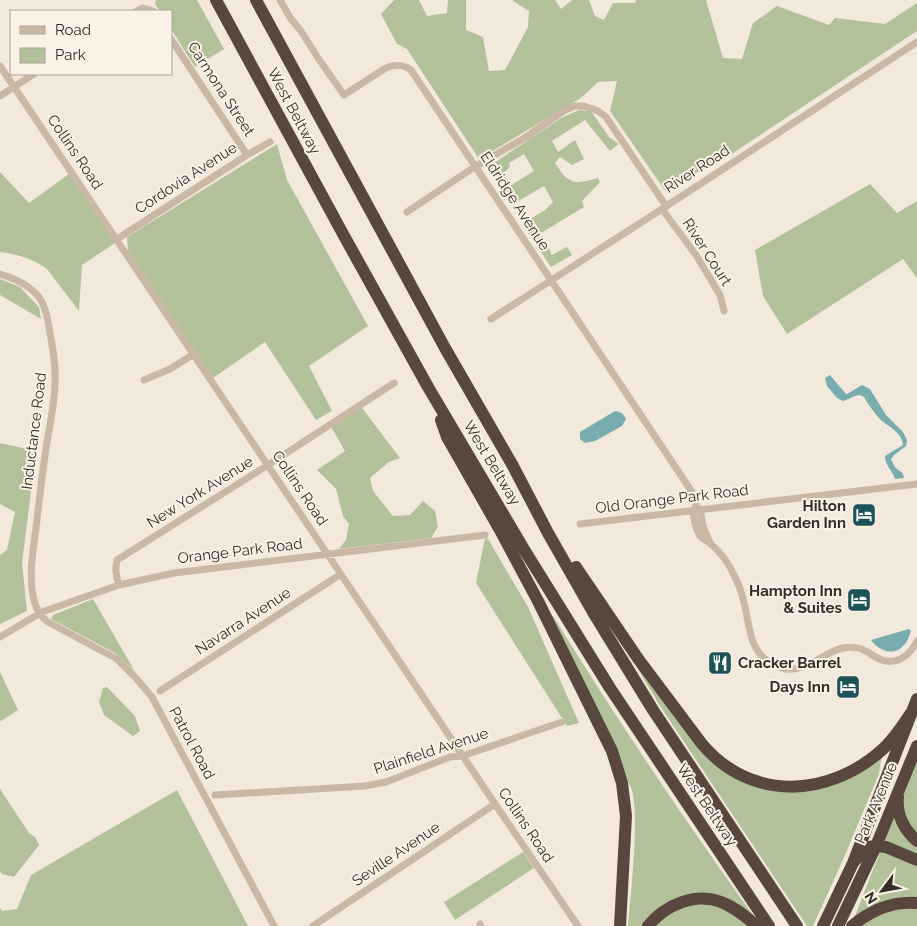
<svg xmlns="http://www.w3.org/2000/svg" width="917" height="926" font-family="Raleway,sans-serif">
	<rect width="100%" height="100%" fill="#f2e8db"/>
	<path fill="#b3c19b" d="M156,0H197L224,49L195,67L171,29V11H160L155,4Z
		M394,0H419L427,16L447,13L448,0H466V30L483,37L489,71L505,70L528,27L529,11L513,1V0H555L561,9L572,0H589L595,16L604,20L613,3H635L636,0H706L723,58L742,59L753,23L777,6L829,25L835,18L885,24L917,3V31L715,165L698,172L666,192L610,111L617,81L598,82L581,98L479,159L407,49L397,44L381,14Z
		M579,110L591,111L609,137L619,144L610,151L585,120L552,141L558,152L575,140L584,159L572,165L560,157L555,163C569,185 574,185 598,178L600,182L582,201L584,207L541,233L552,255L567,247L572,255L551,267L522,224L545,210L553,202L544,186L513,204L502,191L534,171L524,154L509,163L510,167L496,180L488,167L561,118Z
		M277,144L287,180L368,326L309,366L332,411L316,420L265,342L213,378L128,251L127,237Z
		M0,172L29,203L69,174L115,243L82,265L79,311L47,269C34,259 17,254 0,252Z
		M870,184L897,213L917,201V278L903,259L787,334L763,296L755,250Z
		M0,279L20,287L39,307L41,319L0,295Z
		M362,408L400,458L389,462L370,478L373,491L393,516L410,515L423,501L435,511L438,527L431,538L339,549L346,540L349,524L343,516L336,489L317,470L345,451L331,427Z
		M0,443L36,451L22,563L27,611L0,624V555L7,550L15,512L0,504Z
		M485,538L488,539L528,607L579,723L567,726L476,583Z
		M93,599L134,670L115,653L51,619L53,615Z
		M553,616C616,718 683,818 753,915L706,896L645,926H628C630,901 642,800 629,784L616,751L551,617Z
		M640,666L712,760L787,789L882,755L879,774L842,862L813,926H807L660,706L637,668Z
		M0,672L18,710L1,721L0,720Z
		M107,687L135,716L140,731L133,736L104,715L99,702L103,688Z
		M917,761V857L883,843Z
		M0,789L29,833L35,837L39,845L14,877L2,874L0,871Z
		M177,790L248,926H0V908L2,911L17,909L31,875Z
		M882,851L917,864V900L853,921L880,852Z
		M523,852L534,868L455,920L444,902Z
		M706,904L725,909L751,926H653L658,921L685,906Z
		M917,906V926H856L872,915Z"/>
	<path fill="#79acaf" d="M830,375L846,394H847L862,385L870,389L886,415L903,432L907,440L906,446L894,455L891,459C893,462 894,467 896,468C900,472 903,471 904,478L895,479C893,471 885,466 885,456L903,445C902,431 886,426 879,418C874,412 868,404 864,397C856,392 852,399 843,401L837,398L827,386L825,378Z
		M615,411C621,412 623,413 626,419L622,426L595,441L585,443L580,439V432Z
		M909,629L911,631C909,636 908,641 904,645C894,657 879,651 871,640Z"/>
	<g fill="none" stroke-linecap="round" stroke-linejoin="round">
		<path stroke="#cab8a6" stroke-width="7" d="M280,0L291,19L301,31L318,58L344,95L384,69C394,64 402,64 411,70L694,495L697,510
			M137,11L143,8L153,11
			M171,39L247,155
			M0,66L495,804L578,926
			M0,96L34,74
			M662,209L696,255L720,295L724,311
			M407,212L476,166L526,137L565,110L575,106H584L598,111L606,117L666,206
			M117,239L247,155L270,142
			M0,274C14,278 29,285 39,297C46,307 48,321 50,333C53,349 56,365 55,382C55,404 49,427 46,449C42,475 39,502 36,528C33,551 29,574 33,596C35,607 40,616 48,622L117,659L135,677L152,697L274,926
			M491,319L662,209L917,42
			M144,380L170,369L194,354
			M700,509L703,526L710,543
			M693,510C694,519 695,528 700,536C703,540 708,541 712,545C721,553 729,564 734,575C742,590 745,606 748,622C750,631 751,640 756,648C761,658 774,667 786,669C813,672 831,642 857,648C865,649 870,654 877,658C895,667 909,657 917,641
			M580,524L917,484
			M119,585C116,576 115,570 117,560L268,465L394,383
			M0,637L42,612L119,585L174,573L485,535
			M160,691L341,574
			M215,795L365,786L386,782L450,757L462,756L562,722
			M480,924L481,926
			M313,926L495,804"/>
		<path stroke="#57473e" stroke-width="12" d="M216,0L343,234L428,387L525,551L610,688L769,926
			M256,0L445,348L513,466L548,533L593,612L653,710L797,926
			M441,420L447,437L500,530L538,601L612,751L622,783L626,816L620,926
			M576,567L639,660L702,744C751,802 829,798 883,749C894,739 903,725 911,713
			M898,797C896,814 904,830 917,841
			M853,863L917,699
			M648,926C665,905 695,892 721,902C735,907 746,917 757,926
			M823,926L853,863L863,851L869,847L876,846L886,847L917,860
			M838,926L876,846L917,746
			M852,926C871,910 892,901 917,903"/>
	</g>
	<defs>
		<symbol id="hotel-square" viewBox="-11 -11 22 22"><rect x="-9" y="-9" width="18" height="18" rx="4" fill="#1c5358" stroke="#faf2e7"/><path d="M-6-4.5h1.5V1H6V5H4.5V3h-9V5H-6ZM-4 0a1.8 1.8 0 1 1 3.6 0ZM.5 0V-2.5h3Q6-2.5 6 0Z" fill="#fff"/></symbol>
		<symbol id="restaurant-square" viewBox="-11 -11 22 22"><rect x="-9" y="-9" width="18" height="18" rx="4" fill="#1c5358" stroke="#faf2e7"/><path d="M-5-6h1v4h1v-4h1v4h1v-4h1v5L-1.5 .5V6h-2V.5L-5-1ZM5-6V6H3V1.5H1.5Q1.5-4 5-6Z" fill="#fff"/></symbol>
	</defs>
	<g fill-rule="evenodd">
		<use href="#hotel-square" x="850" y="501" width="28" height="28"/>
		<use href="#hotel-square" x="845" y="586" width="28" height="28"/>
		<use href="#restaurant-square" x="706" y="649" width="28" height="28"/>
		<use href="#hotel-square" x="834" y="673" width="28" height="28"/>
	</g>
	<g text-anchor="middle" stroke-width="4" stroke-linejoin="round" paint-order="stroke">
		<g font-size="15" fill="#362c27" stroke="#faf2e7">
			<text transform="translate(221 89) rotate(57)" y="5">Carmona Street</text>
			<text transform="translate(294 111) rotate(62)" y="5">West Beltway</text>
			<text transform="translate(75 152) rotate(56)" y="5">Collins Road</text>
			<text transform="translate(697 169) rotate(-33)" y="5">River Road</text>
			<text transform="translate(186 178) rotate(-33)" y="5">Cordovia Avenue</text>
			<text transform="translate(515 201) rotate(57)" y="5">Eldridge Avenue</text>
			<text transform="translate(707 252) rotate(57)" y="5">River Court</text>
			<text transform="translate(34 431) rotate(-83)" y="5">Inductance Road</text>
			<text transform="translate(492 463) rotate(59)" y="5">West Beltway</text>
			<text transform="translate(300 488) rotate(56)" y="5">Collins Road</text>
			<text transform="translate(200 492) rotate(-32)" y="5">New York Avenue</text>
			<text transform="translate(672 499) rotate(-7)" y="5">Old Orange Park Road</text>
			<text transform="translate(240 551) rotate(-7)" y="5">Orange Park Road</text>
			<text transform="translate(243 621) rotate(-33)" y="5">Navarra Avenue</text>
			<text transform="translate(192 743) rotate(62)" y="5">Patrol Road</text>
			<text transform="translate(431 751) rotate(-18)" y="5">Plainfield Avenue</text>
			<text transform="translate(876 803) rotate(-67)" y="5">Park Avenue</text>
			<text transform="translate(707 805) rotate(56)" y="5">West Beltway</text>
			<text transform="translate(526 825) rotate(56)" y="5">Collins Road</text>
			<text transform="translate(396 854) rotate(-34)" y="5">Seville Avenue</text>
		</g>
		<g font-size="15" font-weight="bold" fill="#362c27" stroke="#faf2e7" text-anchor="end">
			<text x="846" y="511">Hilton<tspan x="846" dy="17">Garden Inn</tspan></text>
			<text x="842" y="596">Hampton Inn<tspan x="842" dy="17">&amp; Suites</tspan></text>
			<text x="738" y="668" text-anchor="start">Cracker Barrel</text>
			<text x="830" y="692">Days Inn</text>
		</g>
	</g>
	<rect x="10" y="10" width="162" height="65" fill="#faf2e7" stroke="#aca39a"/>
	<rect x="20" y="26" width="25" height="8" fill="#cab8a6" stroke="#aca39a"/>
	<text x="55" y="35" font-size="15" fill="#362c27">Road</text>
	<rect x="20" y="48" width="25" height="15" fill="#b3c19b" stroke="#aca39a"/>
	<text x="55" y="60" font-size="15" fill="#362c27">Park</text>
	<g transform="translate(882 891) rotate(238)" stroke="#faf2e7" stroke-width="4" paint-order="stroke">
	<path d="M0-4L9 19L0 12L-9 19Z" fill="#362c27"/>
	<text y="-8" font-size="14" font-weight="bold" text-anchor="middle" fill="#362c27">N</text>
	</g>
</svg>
